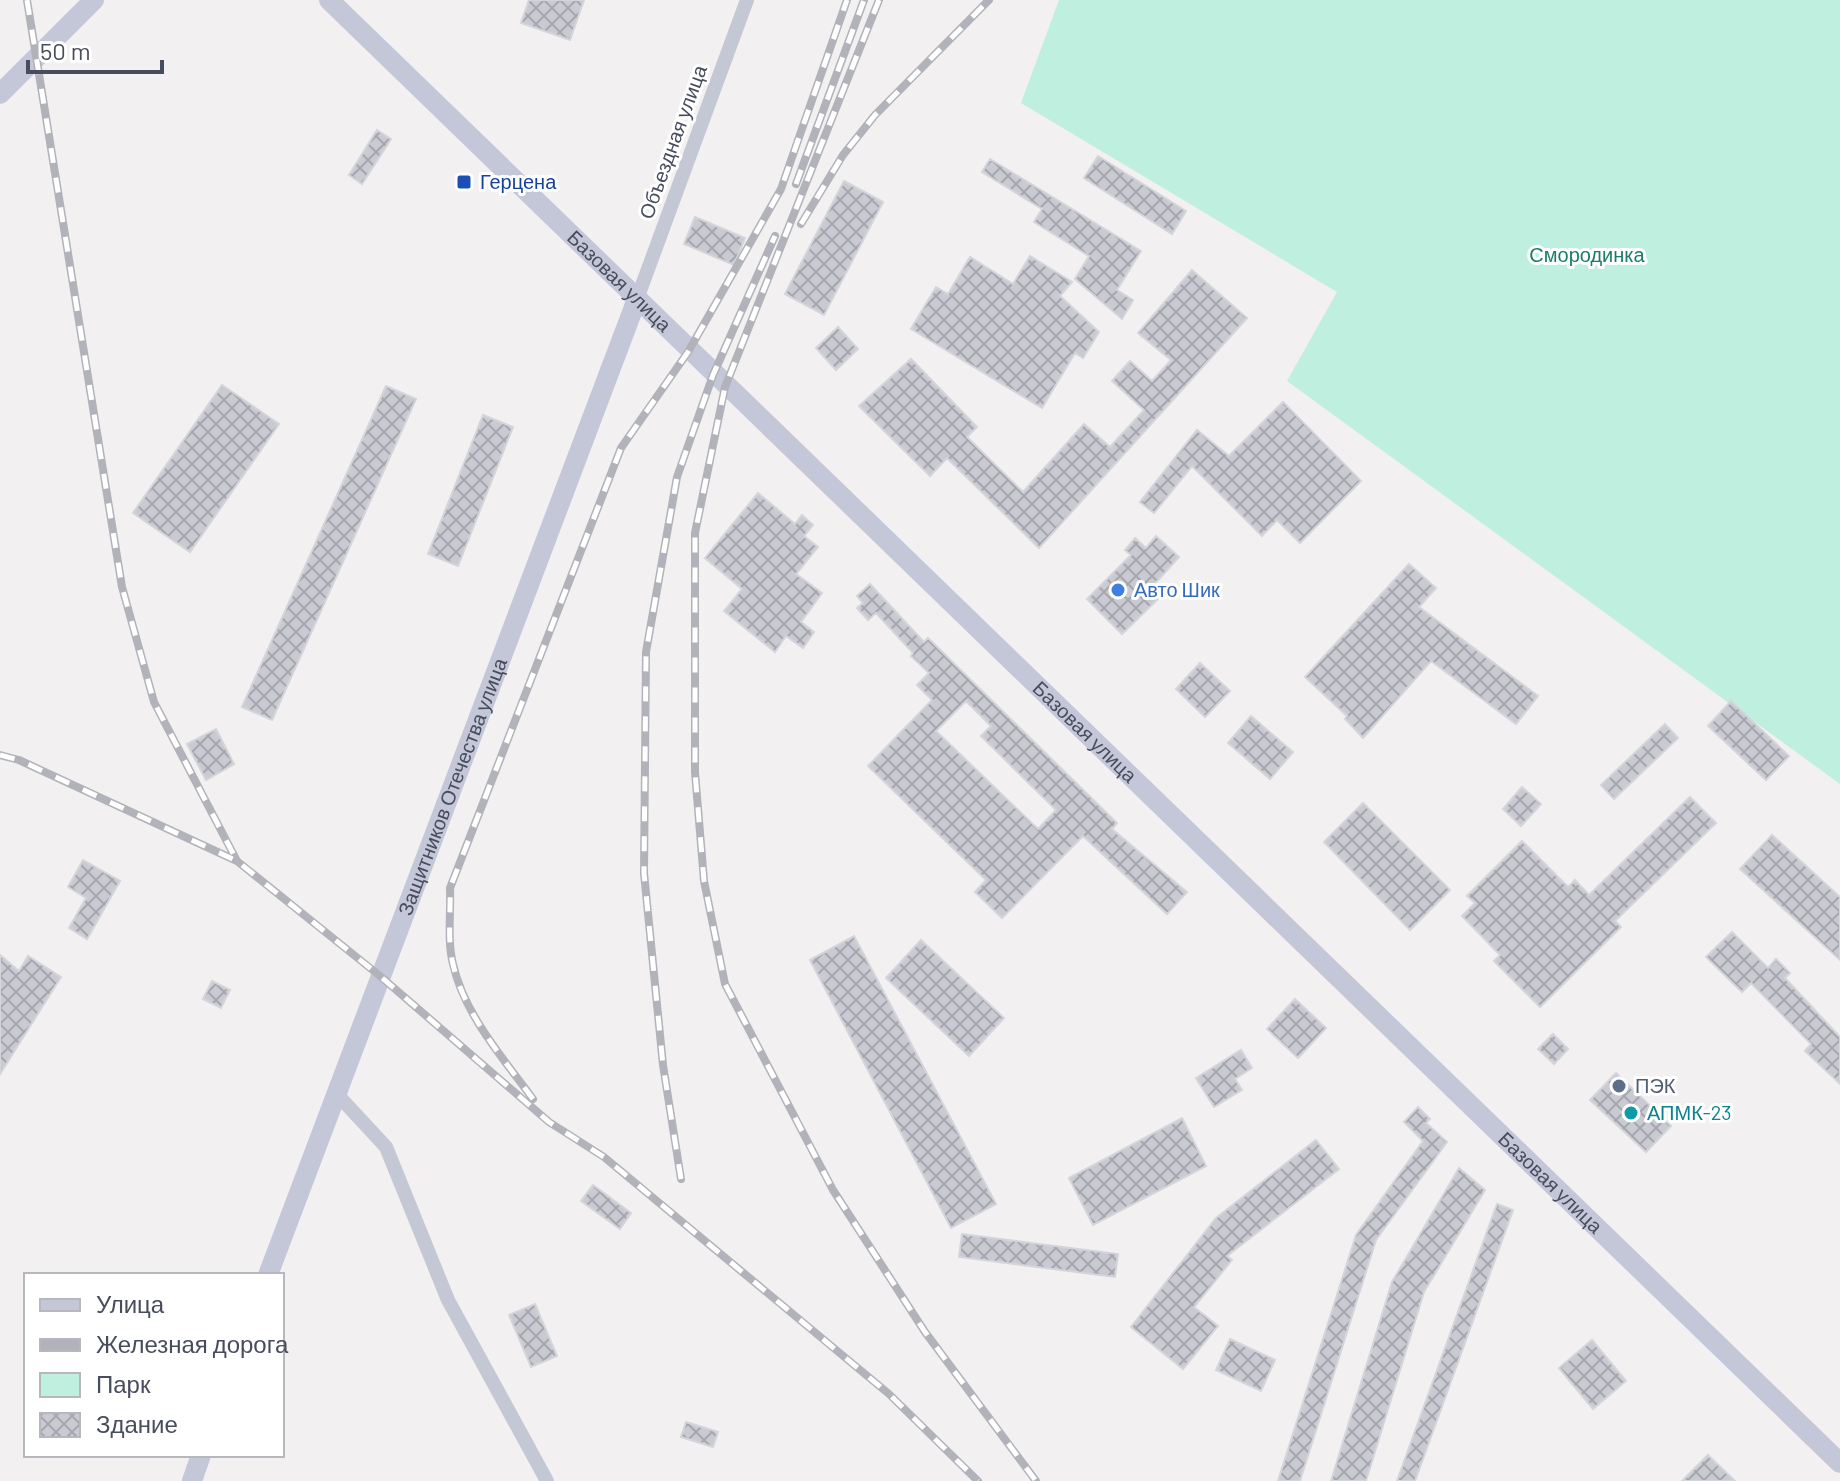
<svg xmlns="http://www.w3.org/2000/svg" width="1840" height="1481" font-family="Barlow,sans-serif">
	<defs>
		<pattern id="building-cross-hatch" width="8" height="8" patternUnits="userSpaceOnUse" patternTransform="scale(2)"><rect width="8" height="8" fill="#cacbd2"/><path d="M0 0l8 8M0 8l8-8" fill="none" stroke="#a6a7ae"/></pattern>
	</defs>
	<rect width="100%" height="100%" fill="#f2f0f0"/>
	<path fill="#bfefde" d="M1059,0H1840V784L1287,381L1337,292L1021,103Z"/>
	<path fill="url(#building-cross-hatch)" stroke="#d4d4db" stroke-width="2" fill-rule="evenodd" d="M529,0H584L570,40L521,23Z
		M377,130L391,139L362,184L349,175Z
		M1098,156L1186,211L1172,234L1084,178Z
		M990,159L1141,251L1117,290L1133,300L1122,319L1075,279L1089,256L1034,222L1042,209L982,172Z
		M844,181L883,202L824,315L785,294Z
		M695,217L745,238L734,265L684,244Z
		M1030,256L1072,282L1060,296L1099,332L1083,358L1075,353L1042,408L911,329L936,287L948,294L970,257L1013,284Z
		M1192,270L1247,318L1039,548L947,458L930,476L859,406L911,359L977,427L967,437L1023,492L1084,424L1110,447L1144,410L1112,381L1130,361L1152,381L1171,360L1138,333Z
		M838,327L858,349L836,370L816,348Z
		M222,385L279,424L190,552L133,513Z
		M386,386L416,399L272,720L242,707Z
		M1283,402L1361,481L1300,543L1277,520L1262,536L1192,466L1154,513L1140,502L1197,430L1229,456Z
		M483,415L513,427L458,566L428,554Z
		M758,493L795,524L802,515L813,525L804,536L818,547L796,574L822,593L801,622L814,632L803,648L786,636L775,652L724,611L742,589L705,558Z
		M1156,536L1179,557L1151,588L1160,597L1122,634L1087,599L1131,555L1125,550L1135,538L1146,548Z
		M1409,564L1436,588L1419,607L1538,696L1516,724L1431,661L1363,738L1345,719L1347,716L1305,677Z
		M870,584L924,642L928,638L1117,823L1112,829L1187,892L1167,914L1083,836L1002,918L975,892L986,880L868,766L932,700L917,685L929,673L911,656L913,653L876,613L868,620L857,608L863,603L857,596ZM966,701L991,726L981,736L1056,810L1038,829L936,731Z
		M1200,663L1230,691L1205,717L1176,689Z
		M1731,701L1789,756L1766,780L1708,726Z
		M1251,716L1293,752L1270,779L1228,743Z
		M1665,724L1678,738L1614,799L1601,785Z
		M216,729L234,764L206,780L187,744Z
		M1522,787L1541,804L1521,826L1503,809Z
		M1690,797L1716,823L1615,921L1621,927L1540,1007L1494,961L1500,955L1462,916L1475,903L1467,896L1522,841L1568,887L1575,880L1589,895Z
		M1363,803L1450,890L1410,930L1324,842Z
		M1772,835L1840,897V960L1740,869Z
		M83,860L120,881L87,939L69,928L86,898L68,887Z
		M1732,932L1768,968L1776,959L1790,973L1785,978L1840,1037V1084L1805,1051L1811,1044L1751,983L1742,992L1706,957Z
		M854,936L996,1204L951,1228L810,960Z
		M921,940L1004,1018L969,1056L886,978Z
		M0,955L19,971L28,956L61,977L0,1074Z
		M212,981L230,990L221,1008L203,999Z
		M1295,999L1326,1028L1298,1058L1267,1029Z
		M1553,1034L1568,1049L1554,1064L1538,1049Z
		M1241,1050L1252,1068L1235,1079L1242,1090L1214,1107L1196,1078Z
		M1616,1073L1671,1126L1646,1152L1590,1100Z
		M1418,1107L1430,1119L1426,1123L1447,1142L1376,1240L1300,1481H1278L1356,1235L1423,1141L1404,1122Z
		M1182,1118L1206,1166L1093,1225L1069,1178Z
		M1316,1140L1339,1169L1227,1256L1232,1260L1194,1307L1218,1326L1183,1369L1131,1327L1216,1218Z
		M1459,1168L1485,1190L1424,1292L1366,1481H1331L1392,1282Z
		M593,1185L631,1213L620,1229L581,1201Z
		M1497,1204L1513,1210L1415,1481H1397Z
		M962,1234L1118,1254L1115,1277L959,1257Z
		M535,1304L557,1356L531,1367L509,1315Z
		M1230,1339L1275,1360L1261,1391L1216,1370Z
		M1592,1340L1626,1381L1593,1409L1559,1368Z
		M686,1422L718,1432L713,1447L681,1437Z
		M1708,1455L1735,1481H1682Z"/>
	<g fill="none" stroke-linecap="round" stroke-linejoin="round">
		<path stroke="#c3c8d4" stroke-width="14" d="M637,299L747,0
			M335,1092L386,1147L448,1300L547,1481"/>
		<g stroke="#c3c7d8" stroke-width="20">
			<path id="s1" d="M329,0L1840,1463"/>
			<path d="M0,94L94,0"/>
			<path id="s2" d="M268,1275L637,299"/>
			<path d="M192,1481L201,1455"/>
		</g>
		<defs>
			<path id="rail" d="M27,0L122,587L154,702L237,861L380,976L549,1122L604,1157L889,1394L978,1481
				M879,0L725,387L695,533V772L704,881L725,984L833,1190L925,1332L1036,1481
				M796,184L864,0
				M801,224L843,155L875,115L989,0
				M0,755L19,760L237,861
				M533,1099C503,1058 464,1014 453,964C447,941 451,912 450,888L621,448L688,352L781,189L847,0
				M681,1179L663,1065L644,873L646,652L677,477L713,375L775,236"/>
		</defs>
		<use href="#rail" stroke="#b2b3ba" stroke-width="8"/>
		<use href="#rail" stroke="#fff" stroke-width="5" stroke-dasharray="15" stroke-linecap="butt"/>
	</g>
	<rect fill="#1a4fb4" stroke="#fff" stroke-width="3" x="456" y="174" width="16" height="16" rx="4"/>
	<circle fill="#3f7fe0" stroke="#fff" stroke-width="3" cx="1118" cy="590" r="8"/>
	<circle fill="#5c6f8a" stroke="#fff" stroke-width="3" cx="1619" cy="1086" r="8"/>
	<circle fill="#0f9aa8" stroke="#fff" stroke-width="3" cx="1631" cy="1113" r="8"/>
	<g text-anchor="middle" stroke-width="6" stroke-linejoin="round" paint-order="stroke">
		<g font-size="20" fill="#484d5d" stroke="#fff">
			<text transform="translate(673 142) rotate(-70)" y="7">Объездная улица</text>
			<text dy="7" stroke="none"><textPath href="#s1" startOffset="404">Базовая улица</textPath></text>
			<text dy="7" stroke="none"><textPath href="#s1" startOffset="1052">Базовая улица</textPath></text>
			<text dy="7" stroke="none"><textPath href="#s2" startOffset="522">Защитников Отечества улица</textPath></text>
			<text dy="7" stroke="none"><textPath href="#s1" startOffset="1700">Базовая улица</textPath></text>
		</g>
		<g font-size="20" fill="#164399" stroke="#fff" text-anchor="start">
			<text x="480" y="189">Герцена</text>
		</g>
		<g font-size="20" fill="#197e66" stroke="#fff">
			<text x="1587" y="262">Смородинка</text>
		</g>
		<g font-size="20" fill="#366cbe" stroke="#fff" text-anchor="start">
			<text x="1134" y="597">Авто Шик</text>
		</g>
		<g font-size="20" fill="#4e5e75" stroke="#fff" text-anchor="start">
			<text x="1635" y="1093">ПЭК</text>
		</g>
		<g font-size="20" fill="#0d838f" stroke="#fff" text-anchor="start">
			<text x="1647" y="1120">АПМК-23</text>
		</g>
	</g>
	<rect x="24" y="1273" width="260" height="184" fill="#ffffff" stroke="#b6b8be" stroke-width="2"/>
	<rect x="40" y="1299" width="40" height="12" fill="#c3c7d8" stroke="#b6b8be" stroke-width="2"/>
	<text x="96" y="1313" font-size="24" fill="#484d5d">Улица</text>
	<rect x="40" y="1339" width="40" height="12" fill="#b2b3ba" stroke="#b6b8be" stroke-width="2"/>
	<text x="96" y="1353" font-size="24" fill="#484d5d">Железная дорога</text>
	<rect x="40" y="1373" width="40" height="24" fill="#bfefde" stroke="#b6b8be" stroke-width="2"/>
	<text x="96" y="1393" font-size="24" fill="#484d5d">Парк</text>
	<rect x="40" y="1413" width="40" height="24" fill="url(#building-cross-hatch)" stroke="#b6b8be" stroke-width="2"/>
	<text x="96" y="1433" font-size="24" fill="#484d5d">Здание</text>
	<path d="M28 60v12h134v-12" fill="none" stroke="#484d5d" stroke-width="4"/>
	<text x="40" y="60" font-size="24" fill="#484d5d" stroke="#ffffff" stroke-width="6" paint-order="stroke">50 m</text>
</svg>
